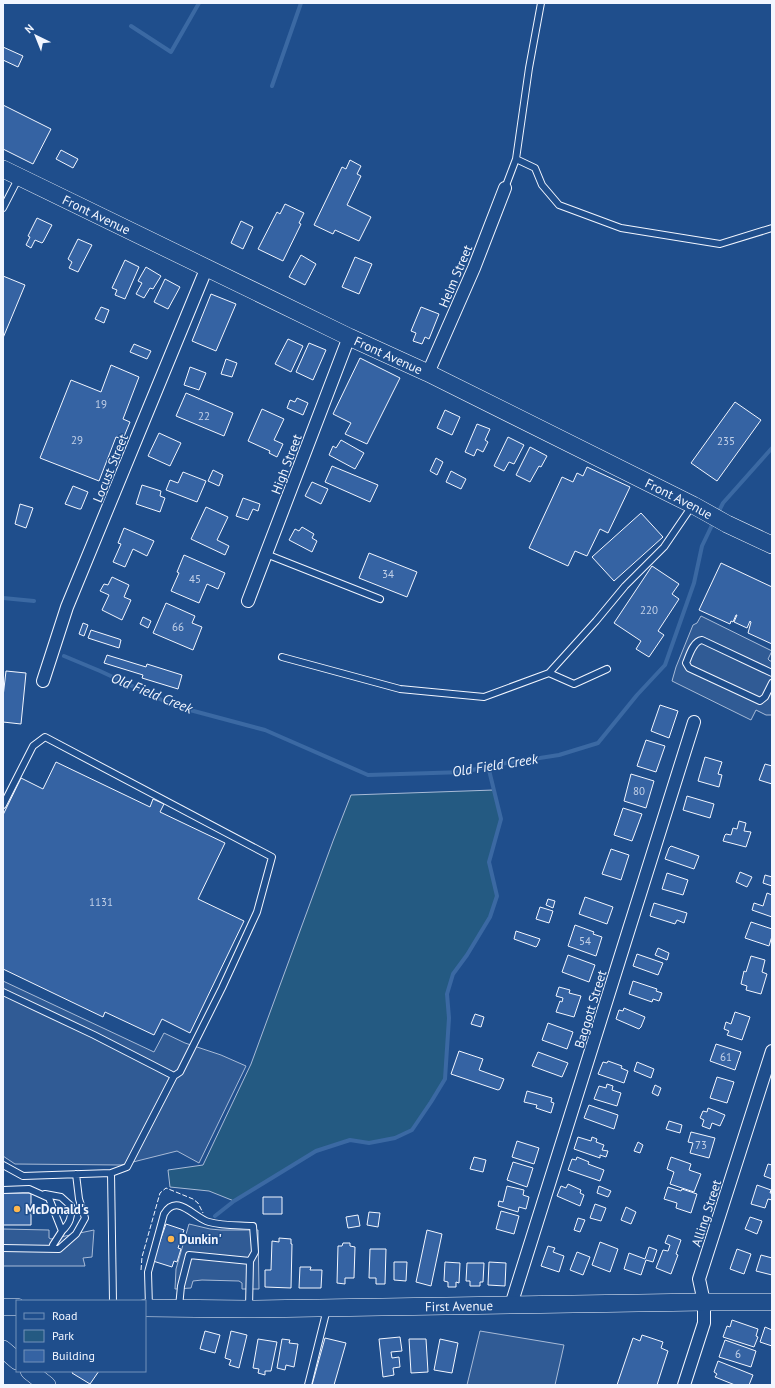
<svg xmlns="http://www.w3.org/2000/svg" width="775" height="1388" font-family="'PT Sans',sans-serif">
	<rect width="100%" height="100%" fill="#1f4e8c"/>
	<path fill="#245a82" stroke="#a8bbd7" d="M494,790L501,819L489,862L497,896L490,917L467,955L453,974L447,994L449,1018L445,1079L431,1102L412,1130L395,1138L369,1143L350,1140L316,1151L234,1201L209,1191L170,1187L168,1170L203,1165L251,1064L333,841L351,795Z"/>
	<path fill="#305b95" stroke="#a8bbd7" d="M701,616L772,651L768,659L770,661H772V715H766L756,710L751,720L672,681L676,667L693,625L697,623Z
		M3,981L154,1052L164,1033L185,1043L221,1055L246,1066L199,1163L177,1151L121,1165L15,1164L3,1156Z
		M189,1224L210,1229L221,1230H258L259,1289H242V1283L239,1281L202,1280L193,1281L191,1288L175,1289L176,1269Z
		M3,1229L49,1230V1238L51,1239L94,1230L92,1257L83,1258L85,1266H3Z
		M480,1331L564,1345L555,1385H467Z"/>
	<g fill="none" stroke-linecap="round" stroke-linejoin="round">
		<path stroke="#3b69a3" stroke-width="4" d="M131,26L171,52L199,3
			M272,86L301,3
			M717,515L723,503L772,448
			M3,598L34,601
			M64,656L100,671L175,706L265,730L368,775L465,772L488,766L559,755L598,743L637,695L665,665L694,583L702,546L714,521
			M215,1216L234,1201L316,1151L350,1140L369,1143L395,1138L412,1130L431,1102L445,1079L449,1018L447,994L453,974L467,955L490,917L497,896L489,862L501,819L488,766"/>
	</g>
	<path fill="#3563a3" stroke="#f2f6ff" d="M3,47L23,56L18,67L3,60Z
		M3,105L51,129L33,164L3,149Z
		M61,150L78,159L73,168L56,159Z
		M350,160L361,166L357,174L361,176L347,205L371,217L359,241L335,230L333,234L314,225L342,167L346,169Z
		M285,204L304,213L299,223L301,224L283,261L258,249L277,212L280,214Z
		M37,218L52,225L43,242L42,243L35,240L31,248L26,245L30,237L28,236Z
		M241,221L253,227L243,249L231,243Z
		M78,239L92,245L78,272L69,268L72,262L68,259Z
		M301,255L316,264L305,285L289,277Z
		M355,257L372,264L359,294L342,287Z
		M125,260L139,267L125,299L115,295L117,290L112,288Z
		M146,267L161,276L153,289L150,288L144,298L136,294L142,283L138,281Z
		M3,276L25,285L3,338Z
		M165,279L180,287L168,309L154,302Z
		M211,294L236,304L216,351L192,341Z
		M101,307L109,310L104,323L95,319Z
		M421,307L439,314L429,339L425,337L422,344L413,341L416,333L411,331Z
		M288,339L303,346L291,372L275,364Z
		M309,343L326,350L313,380L296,372Z
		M134,344L151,351L147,359L130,352Z
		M360,358L400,378L367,444L345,434L351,423L333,414Z
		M226,359L237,363L232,377L221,374Z
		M111,365L139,377L123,419L130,422L123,439L116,437L99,481L40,458L71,380L101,392Z
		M190,367L206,373L199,390L184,385Z
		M186,393L233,413L224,436L176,416Z
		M297,398L308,403L303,415L287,408L290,400L295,402Z
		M735,402L761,420L717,481L691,463Z
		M262,409L284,419L274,440L283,444L277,457L269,453L270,451L248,441Z
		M445,410L460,417L452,435L437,428Z
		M477,424L490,429L485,440L488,442L483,452L477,449L474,456L465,452Z
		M159,433L181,443L170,466L148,456Z
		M508,437L524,445L514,464L509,462L504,471L494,466Z
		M341,440L364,453L355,469L329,455L333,446L336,448Z
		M530,447L547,456L541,467L539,466L530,482L516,475Z
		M436,458L443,462L437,475L430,471Z
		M332,466L378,485L370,502L325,482Z
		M587,467L630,487L608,533L600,529L587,556L575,551L568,566L529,548L562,477L573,482L577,473L583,476Z
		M213,470L223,475L219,486L208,481Z
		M451,471L466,479L461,489L446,482Z
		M183,472L206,481L197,502L166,490L170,480L178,483Z
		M312,482L328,489L321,504L305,496Z
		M142,485L161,491L160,496L165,498L160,512L136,504Z
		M73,486L88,492L81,509H79L65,504Z
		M243,498L260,504L258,511L253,509L248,520L236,516Z
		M20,504L33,508L26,528L15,524Z
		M206,507L228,517L217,540L229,546L225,555L191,539Z
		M641,513L663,537L614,581L592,557Z
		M302,527L314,534L312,538L317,541L312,552L289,540L295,529L299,531Z
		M124,528L154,541L147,556L133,549L125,567L113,562L121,544L118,543Z
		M369,553L417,572L407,597L359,578Z
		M184,555L225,573L218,589L207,584L199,603L171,591L179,573L177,572Z
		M721,563L772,587V644L748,633L751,622L750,621L747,628L734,622L737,615H736L733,622L731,621L730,624L699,610Z
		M652,566L679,584L672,594L679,599L658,631L664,635L649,657L636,649L641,641L614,623Z
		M112,577L129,585L124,597L131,600L122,620L102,610L109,595L100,591L104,584L108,585Z
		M166,603L195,616L192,623L202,627L193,650L153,633Z
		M143,617L151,621L148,628L140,624Z
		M83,623L88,625L84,636L79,634Z
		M91,630L119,639L121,640L119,648L88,638Z
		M107,655L146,667L147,664L182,675L178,689L142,678L143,675L104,663Z
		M6,671L26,673L21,724L3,722V697Z
		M660,705L678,711L669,738L651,731Z
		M646,740L665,746L656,772L637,766Z
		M705,757L722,762L718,774L722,775L719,787L698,781Z
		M56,762L150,807L153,799L164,804L160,812L225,843L198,899L244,921L190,1033L162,1019L154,1035L105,1012L103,1017L3,969V815L21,778L43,789Z
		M765,764L772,766V784L759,780Z
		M631,774L654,781L646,808L624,801Z
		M687,796L714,804L710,818L683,810Z
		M623,808L642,814L632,841L614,835Z
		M739,821L746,823L744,831L751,832L746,847L723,841L725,835L726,834L731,835L733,828L737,829Z
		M671,846L699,856L694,869L665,859L669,848Z
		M611,849L629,855L621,880L602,874Z
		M740,872L752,877L747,887L736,882Z
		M667,873L688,880L683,895L662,889Z
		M765,875L772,877V876V886L763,883Z
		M767,893L772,895V917L752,910L754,903L763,906Z
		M585,897L613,907L607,924L579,914Z
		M548,899L555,901L553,908L546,905Z
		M654,903L687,913L684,923L677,920L675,924L650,916Z
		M540,907L553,911L549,923L536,919Z
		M751,922L772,929V936L769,946L745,938Z
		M575,925L594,932L593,934L602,937L596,956L568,946Z
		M516,931L540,939L537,946L536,947L514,939Z
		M658,948L669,953L667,960L655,955Z
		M637,954L663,963L658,975L633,966Z
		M568,955L595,965L589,982L562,972Z
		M751,956L765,960L762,972L767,974L761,994L746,990L747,986L741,984L744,971L746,972Z
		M633,981L657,989L656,991L662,993L659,1001L653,999L652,1002L629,994Z
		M559,987L570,990L569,993L581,996L574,1017L556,1012L560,1001L562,1002L563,998L556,996Z
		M624,1008L645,1017L641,1027L639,1029L616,1019L619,1010L623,1011Z
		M735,1012L750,1017L742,1040L727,1035L729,1031L724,1029L726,1022L731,1024Z
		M475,1014L484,1017L481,1027L471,1024Z
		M548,1023L573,1032L567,1049L542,1040Z
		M716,1044L741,1052L735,1070L710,1061Z
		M459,1051L483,1059L479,1070L504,1079L500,1089L498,1090L451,1074Z
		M538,1052L568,1063L562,1077L532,1066Z
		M608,1061L622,1066L621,1068L628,1071L624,1083L598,1074L603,1062L607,1063Z
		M637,1062L654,1069L651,1078L634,1071Z
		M717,1077L734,1082L727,1103L710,1098Z
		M607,1084L613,1086L612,1090L621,1093L617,1106L594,1099L599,1086L606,1088Z
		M655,1085L661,1088L658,1096L652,1093Z
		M527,1091L552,1098L551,1102L554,1103L551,1113L536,1108L537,1105L524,1102Z
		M589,1105L618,1115L614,1129L584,1118Z
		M708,1108L725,1115L720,1126L712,1123L710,1129L702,1126L704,1120L700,1118L703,1111L707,1112Z
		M669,1121L682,1125L680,1133L666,1129Z
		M691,1132L715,1138L709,1158L690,1153L693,1143L688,1142Z
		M578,1137L591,1141L592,1137L597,1139L596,1142L604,1145L602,1150L608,1151L606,1157L600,1155V1158L574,1149Z
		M517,1141L539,1148L534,1164L512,1157Z
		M638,1142L643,1145L640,1153L634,1151Z
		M474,1157L486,1160L483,1172L470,1169Z
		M577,1157L589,1162L588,1164L604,1170L600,1181L568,1170L572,1159L576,1160Z
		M671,1157L691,1164L689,1170L701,1174L694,1192L670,1184L674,1172L667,1169Z
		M513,1162L533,1168L527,1187L507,1180Z
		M768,1164L772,1165V1179L764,1176Z
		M568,1184L581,1190L580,1193L584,1195L580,1206L557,1196L561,1186L566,1188Z
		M757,1185L771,1190L770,1193H772V1200L768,1199L765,1208L751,1204Z
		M507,1186L524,1190L523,1195L529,1197L526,1209L519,1207L518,1212L498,1206L499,1201L503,1202Z
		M599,1186L611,1191L608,1197L597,1193Z
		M668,1187L681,1191L682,1189L697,1194L691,1213L676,1208L677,1203L664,1199Z
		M3,1193H31V1225H3Z
		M263,1197H282V1214H263Z
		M595,1204L606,1208L601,1221L590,1218Z
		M626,1207L636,1212L631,1224L621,1220Z
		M501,1211L519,1216L514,1234L496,1229Z
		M369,1212L380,1213L378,1227L367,1225Z
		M358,1215L360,1226L348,1228L346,1217Z
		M750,1217L762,1221L757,1234L745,1229Z
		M578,1218L585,1220L580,1232L574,1230Z
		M166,1224L184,1230L178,1248L181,1249L177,1262L174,1261L172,1267L153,1261Z
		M427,1230L442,1234L431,1286L416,1282Z
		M668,1235L681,1240L676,1254L678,1255L671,1274L656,1268L663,1250L668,1251L670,1245L665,1243Z
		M279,1238L291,1239V1244H292L291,1288L265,1287V1270H271L272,1241L279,1242Z
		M600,1242L618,1249L610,1272L592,1265Z
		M343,1243H350V1246L355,1247L354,1278H345V1284L337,1283L338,1246H342Z
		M548,1246L555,1248L553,1252L564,1256L559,1272L541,1266Z
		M649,1247L657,1250L653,1262L646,1260L641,1275L624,1269L629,1253L645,1259Z
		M370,1249H386L385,1284H376V1278H369Z
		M737,1249L751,1254L744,1274L730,1269Z
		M577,1252L590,1257L583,1275L570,1270Z
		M761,1255L772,1258V1275L756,1271Z
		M394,1262H407L406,1281L394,1280Z
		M445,1262L460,1263L459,1283L456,1282V1287H448V1282L444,1281Z
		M489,1262L506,1263L505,1286L488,1285Z
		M467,1263H484L483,1282H480V1286H470V1281H466Z
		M300,1267H311L310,1270H322L321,1288H299Z
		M732,1320L758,1329L756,1336L758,1337L754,1347L723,1337L727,1326L730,1327Z
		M765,1327L772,1330V1346L760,1342Z
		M205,1331L220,1335L215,1353L200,1349Z
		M231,1331L247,1335L239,1368L229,1365L231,1360L225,1358Z
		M642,1335L663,1342L661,1348L668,1351L657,1385H617L633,1338L640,1341Z
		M400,1337L402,1351L391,1352L392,1358L399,1357L400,1367L393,1368L394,1375L383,1377L379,1339Z
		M325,1338L346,1343L334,1385H312Z
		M258,1339L277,1342L271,1371H265V1375L258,1373L259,1369L253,1368Z
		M282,1339L290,1340L289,1343L298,1344L294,1367L286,1365L285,1370L277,1368Z
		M409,1339H426L428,1372L411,1373Z
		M440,1339L458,1343L452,1373L434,1370Z
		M725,1340L756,1351L751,1367L719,1357Z
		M718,1361L753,1375L749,1385H735L715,1377L717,1374L714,1372Z
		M73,1371H99L90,1384L72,1373Z"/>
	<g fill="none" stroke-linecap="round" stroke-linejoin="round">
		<defs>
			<path id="lane" d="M516,159L535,168L542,185L559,205L621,228L720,244L772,228
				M505,188L516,159L529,68L541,3
				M3,208L19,177
				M266,554L380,599
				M282,657L400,689L484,697L549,673L596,621L625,586L664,547L692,506
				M549,673L574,684L607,669
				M772,673L702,640C693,641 689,656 686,663L689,668L760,701L765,697L772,683
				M3,805L33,746L45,737L272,857L257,912L222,988L180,1072L174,1076
				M3,992L94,1035L174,1076L127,1167L111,1173
				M3,1165L23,1176L111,1173L113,1301
				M3,1190L29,1189L49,1198L62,1231L53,1245L52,1249
				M45,1194L61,1197L71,1206C72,1217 70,1223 62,1231
				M3,1248L59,1249L76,1234L85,1218L79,1199L76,1174
				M149,1307L148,1272L164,1214C177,1192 194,1218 209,1222C223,1226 239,1225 253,1226L255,1252L250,1261L249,1308
				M179,1307L181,1286L189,1255L250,1261
				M308,1385L327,1309"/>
			<path id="street" d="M428,373L474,268L505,188
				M248,601L349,337
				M43,681L67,607L207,267
				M511,1305L694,722
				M684,1385L704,1323V1302L699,1279L772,1051"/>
			<g id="secondary">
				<path id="s1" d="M3,169L349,337L428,373L693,505L727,524L772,545"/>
				<path d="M3,1307H17"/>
				<path id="s2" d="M145,1308L249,1309L704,1302H772"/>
				<path d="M3,1349L17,1361"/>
				<path d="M29,1371L47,1385"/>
			</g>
		</defs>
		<use href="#lane" stroke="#f2f6ff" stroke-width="8"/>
		<use href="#street" stroke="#f2f6ff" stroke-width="14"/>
		<use href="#secondary" stroke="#f2f6ff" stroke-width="18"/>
		<use href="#lane" stroke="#1f4e8c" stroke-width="6"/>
		<use href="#street" stroke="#1f4e8c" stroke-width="12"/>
		<use href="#secondary" stroke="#1f4e8c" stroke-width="17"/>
		<path stroke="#f2f6ff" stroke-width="1" stroke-dasharray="5 2" stroke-linecap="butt" d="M141,1270L142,1257L160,1193L166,1188L193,1199L198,1203L203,1213"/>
	</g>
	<g fill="#ffb74d" stroke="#1f4e8c" stroke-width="1.5">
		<circle cx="17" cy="1209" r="4"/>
		<circle cx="171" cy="1239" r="4"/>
	</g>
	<g text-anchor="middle" stroke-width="3" stroke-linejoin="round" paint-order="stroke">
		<g font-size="11" fill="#c3d1e8">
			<text x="101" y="408">19</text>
			<text x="204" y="420">22</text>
			<text x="77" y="444">29</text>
			<text x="726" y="445">235</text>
			<text x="388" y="578">34</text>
			<text x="195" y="583">45</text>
			<text x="649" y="614">220</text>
			<text x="178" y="631">66</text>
			<text x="639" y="795">80</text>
			<text x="101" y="906">1131</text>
			<text x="585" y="945">54</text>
			<text x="726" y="1061">61</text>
			<text x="701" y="1149">73</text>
			<text x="738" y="1358">6</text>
		</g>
		<g font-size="13" fill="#f2f6ff" stroke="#1f4e8c">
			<text dy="5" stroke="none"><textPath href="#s1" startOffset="104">Front Avenue</textPath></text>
			<text transform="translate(455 276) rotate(-67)" y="5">Helm Street</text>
			<text dy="5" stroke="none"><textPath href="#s1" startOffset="428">Front Avenue</textPath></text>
			<text transform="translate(286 464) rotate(-69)" y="5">High Street</text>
			<text transform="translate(110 468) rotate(-68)" y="5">Locust Street</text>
			<text dy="5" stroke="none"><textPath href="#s1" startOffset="752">Front Avenue</textPath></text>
			<text transform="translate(590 1009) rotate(-73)" y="5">Baggott Street</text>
			<text transform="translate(706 1213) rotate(-72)" y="5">Alling Street</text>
			<text dy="5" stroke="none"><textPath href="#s2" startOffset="314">First Avenue</textPath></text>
		</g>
		<g font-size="13" font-weight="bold" fill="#f2f6ff" stroke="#1f4e8c" text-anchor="start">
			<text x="25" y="1214">McDonald's</text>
			<text x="179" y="1244">Dunkin'</text>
		</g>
		<g font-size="14" font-style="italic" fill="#f2f6ff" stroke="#1f4e8c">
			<text transform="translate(152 693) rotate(22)" y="5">Old Field Creek</text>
			<text transform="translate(495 765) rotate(-9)" y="5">Old Field Creek</text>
		</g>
	</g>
	<rect width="775" height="1388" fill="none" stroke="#f2f6ff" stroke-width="8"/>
	<rect x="16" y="1300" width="130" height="72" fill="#1f4e8c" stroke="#7391ba"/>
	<rect x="24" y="1313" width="20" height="6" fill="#1f4e8c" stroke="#7391ba"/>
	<text x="52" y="1320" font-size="12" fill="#f2f6ff">Road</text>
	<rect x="24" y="1330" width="20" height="12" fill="#245a82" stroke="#7391ba"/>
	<text x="52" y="1340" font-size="12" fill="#f2f6ff">Park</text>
	<rect x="24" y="1350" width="20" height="12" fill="#3563a3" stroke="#7391ba"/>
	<text x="52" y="1360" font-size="12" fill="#f2f6ff">Building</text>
	<g transform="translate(36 36) rotate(317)" stroke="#1f4e8c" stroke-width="3" paint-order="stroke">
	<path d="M0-3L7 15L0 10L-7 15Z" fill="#f2f6ff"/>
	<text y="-6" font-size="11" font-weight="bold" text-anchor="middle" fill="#f2f6ff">N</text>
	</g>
</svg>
